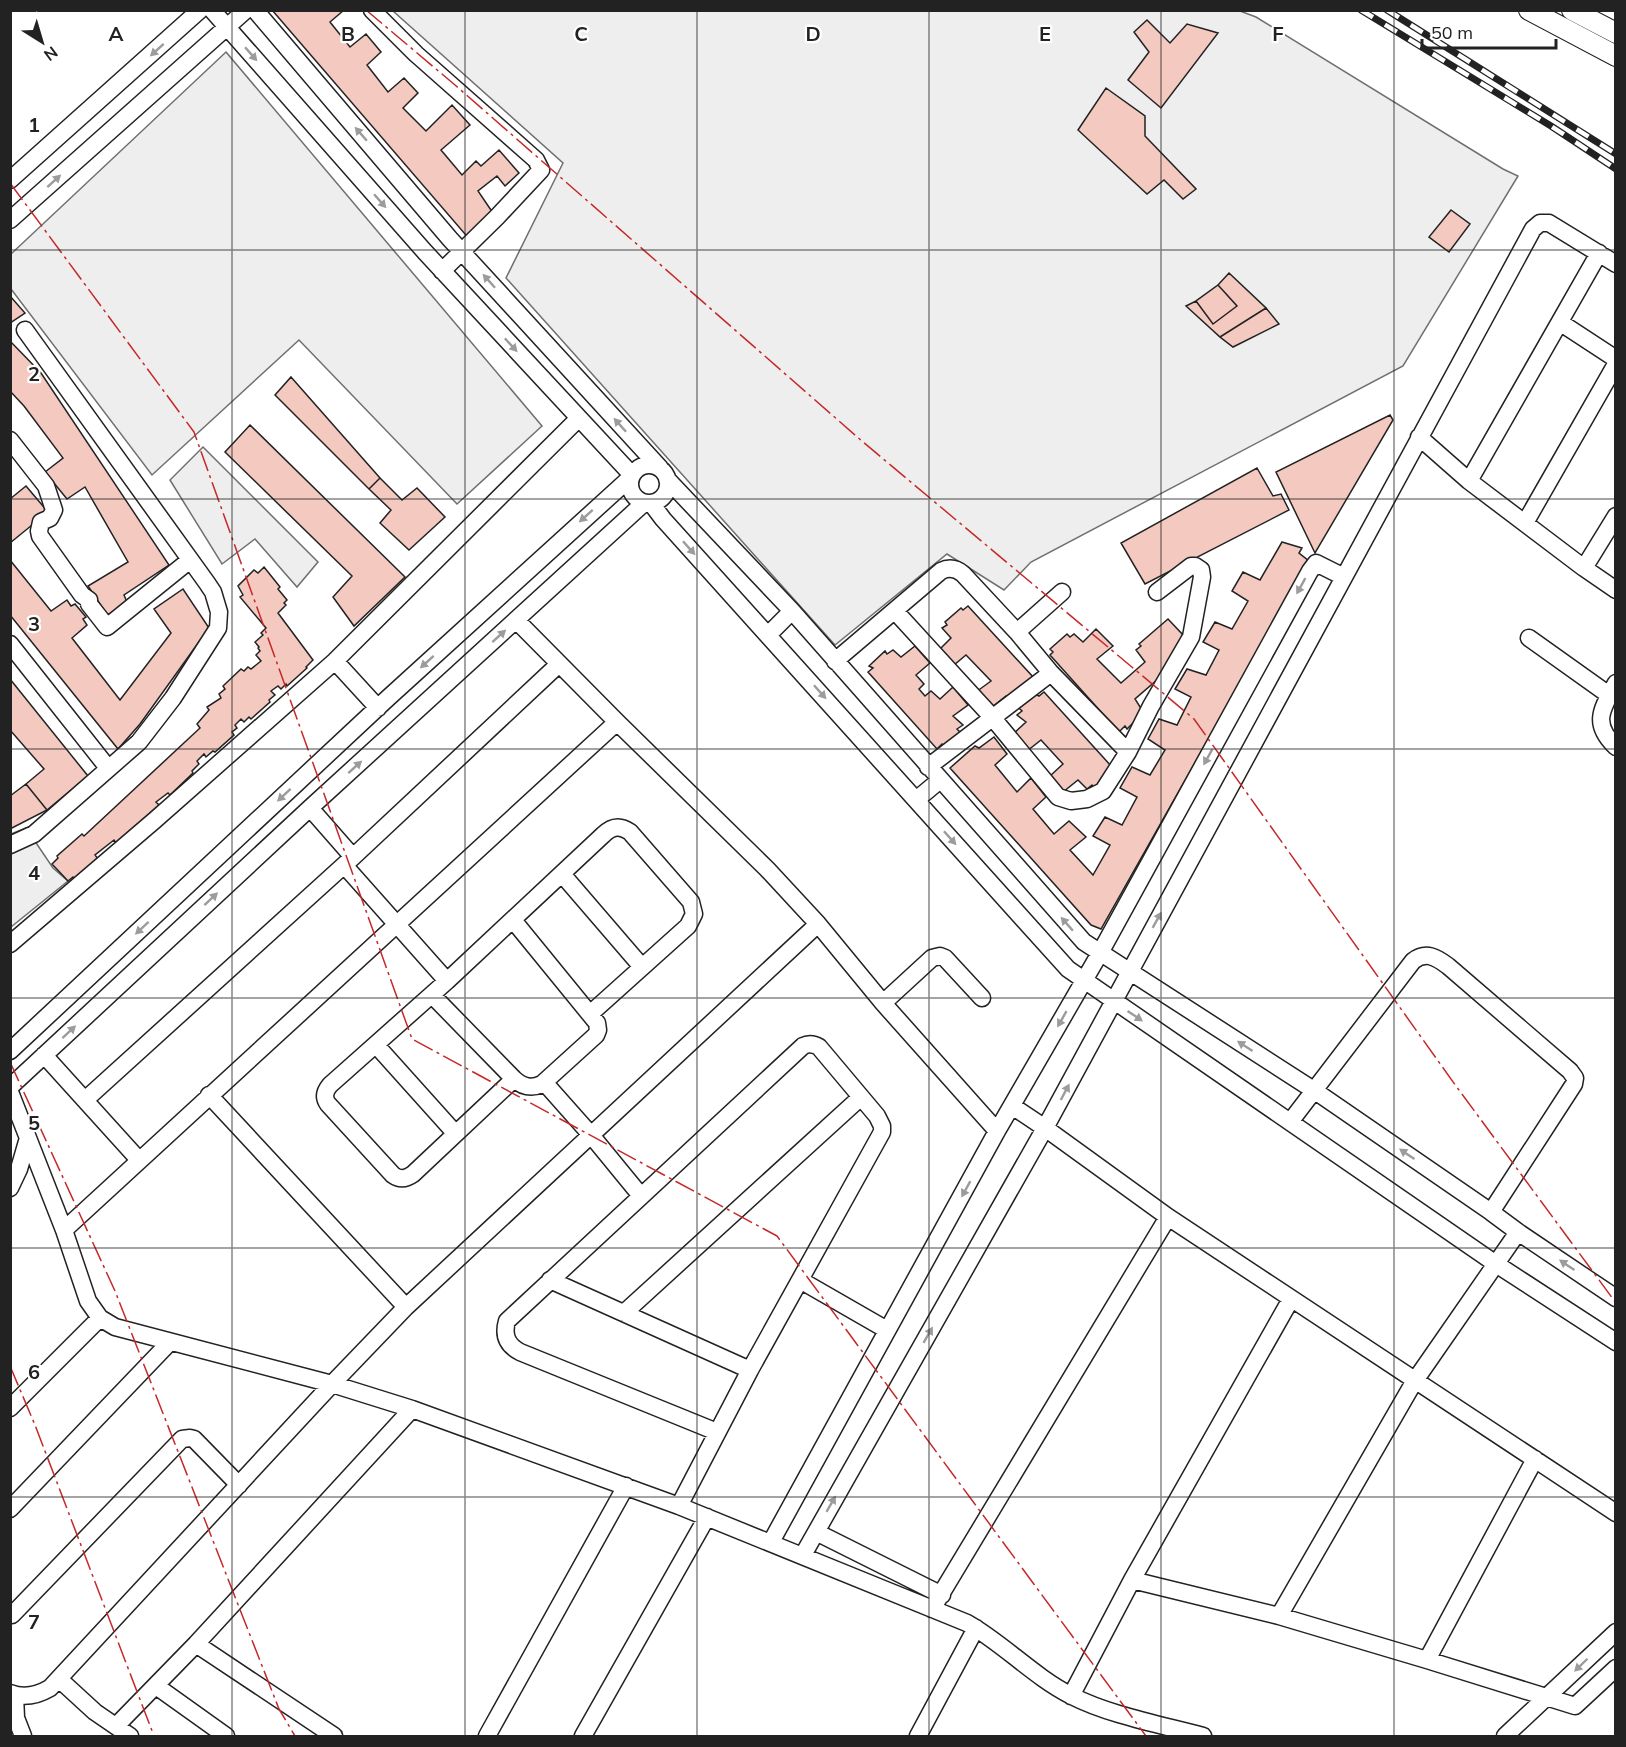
<svg xmlns="http://www.w3.org/2000/svg" width="1626" height="1747" font-family="Mulish,sans-serif">
	<rect width="100%" height="100%" fill="#fff"/>
	<path fill="#eee" stroke="#6f6f6f" stroke-width="1.5" d="M393,11H1240L1256,17L1503,169L1518,176L1403,366L1031,562L1004,590L947,554L835,645L506,278L563,163Z
		M226,52L542,426L457,504L299,340L152,475L11,289V254Z
		M203,447L318,562L297,587L255,539L222,564L170,480Z
		M26,828L53,868L68,881L11,927V834Z"/>
	<path fill="#f3c9c0" stroke="#222" stroke-width="1.5" d="M272,10H344L330,22L350,47L366,34L381,52L367,65L388,92L404,78L418,93L403,108L426,131L452,105L470,125L441,150L462,175L476,161L481,166L499,150L519,173L505,186L497,176L478,191L495,216L471,241Z
		M1147,20L1170,43L1187,24L1218,33L1161,108L1128,80L1149,52L1134,32Z
		M1106,88L1145,116V136L1196,189L1183,199L1164,180L1147,194L1078,130Z
		M1451,210L1470,224L1449,252L1429,237Z
		M1229,273L1266,308L1220,337L1186,306L1196,301L1213,324L1237,306L1218,285Z
		M1218,285L1237,306L1213,324L1196,301Z
		M10,296L25,313L10,323Z
		M1266,308L1279,324L1233,347L1220,337Z
		M10,341L41,373L169,565L124,595L127,602L108,616L88,586L128,562L85,487L67,499L45,472L63,458L24,406L10,391Z
		M291,377L380,478L369,489L275,395Z
		M1390,415L1393,420L1315,553L1276,472Z
		M250,425L405,577L354,626L333,597L352,576L225,452Z
		M1257,468L1273,496L1281,494L1289,510L1145,584L1121,543Z
		M380,478L402,500L417,488L445,517L409,550L380,523L391,510L369,489Z
		M26,486L48,512L10,543V499Z
		M1282,542L1302,548L1299,553L1309,561L1101,929L1091,925L950,768L975,746L979,748L994,737L1007,754L995,765L1017,792L1031,778L1046,797L1033,809L1054,834L1069,821L1086,837L1070,850L1093,875L1110,845L1093,836L1105,817L1122,825L1137,797L1120,788L1132,767L1150,775L1165,750L1148,739L1159,719L1177,725L1191,697L1175,689L1187,669L1206,675L1219,650L1203,642L1215,622L1232,629L1248,601L1232,591L1243,572L1260,580Z
		M10,560L51,611L67,600L71,606L75,604L86,617L83,619L87,625L72,638L120,700L171,633L154,609L183,589L209,628L140,724L118,749L10,615Z
		M264,567L280,587L278,589L287,600L284,603L286,605L278,613L313,660L306,667L307,668L287,686L286,684L281,689L278,686L271,691L275,695L269,700L270,702L251,719L249,717L244,722L241,719L235,725L237,728L232,732L234,735L215,752L213,751L206,757L204,754L197,761L199,764L192,771L193,773L170,795L168,793L156,802L159,805L116,843L114,840L95,855L98,859L75,879L73,877L68,881L52,864L58,858L57,856L82,834L84,836L200,728L197,724L209,710L207,707L221,698L219,694L225,689L223,686L241,669L244,671L248,667L251,669L261,661L256,655L260,651L258,648L259,647L255,642L263,635L261,633L266,628L240,597L243,595L238,586L254,570L258,573Z
		M968,606L1034,678L1009,699L1006,696L991,708L976,692L991,681L966,655L954,665L939,650L951,638L942,628L947,625L945,622L961,608L963,610Z
		M1168,619L1184,636L1165,673L1135,699L1142,710L1141,715L1127,729L1125,726L1119,732L1050,655L1053,652L1050,649L1067,634L1070,637L1074,634L1083,642L1096,629L1113,646L1097,659L1121,683L1145,662L1136,650L1141,646L1139,644Z
		M915,646L930,663L916,675L924,684L919,689L925,696L931,691L940,699L953,687L968,705L953,716L963,725L957,729L961,733L945,747L942,744L937,749L868,672L873,668L869,666L885,651L887,654L893,650L901,657Z
		M10,679L88,776L47,810L26,784L44,769L10,730Z
		M1044,692L1112,767L1109,774L1094,788L1092,785L1087,789L1078,780L1063,792L1050,776L1063,764L1041,740L1027,751L1012,735L1026,722L1017,715L1022,711L1019,708L1035,694L1039,696Z
		M26,784L47,810L10,829V796Z"/>
	<g fill="none" stroke-linecap="round" stroke-linejoin="round">
		<defs>
			<path id="minor" d="M212,10L425,252L632,475
				M255,10L450,239L660,468
				M372,10L416,54L536,160L541,170L497,217L442,271
				M10,180L200,10
				M10,220L246,10
				M1561,323L1616,359
				M1419,437L1469,481L1584,568L1616,590
				M10,440L46,486L54,510L50,518L41,522L39,531L40,536L82,595L89,600V604L107,627L190,560
				M630 484a19 19 0 1 1 38 0a19 19 0 1 1-38 0Z
				M667,479L792,611L1084,942L1315,1091L1491,1212L1518,1232L1616,1298
				M1469,481L1599,253
				M651,503L663,519L1068,969L1496,1264L1616,1342
				M1525,523L1616,364
				M1584,568L1616,516
				M895,611L992,717L1058,797L1071,801L1087,799L1103,791L1128,752L1151,706L1191,637L1202,577L1201,570L1195,566H1191L1157,592
				M516,620L617,722L767,869L818,924L883,1003L997,1131
				M1017,632L1062,592
				M768,635L792,611
				M1529,638L1609,695
				M10,644L108,768
				M335,661L378,708
				M835,661L941,571C949,567 956,568 963,574L1017,632L1051,673L1128,752
				M1616,683C1602,709 1591,723 1616,747
				M928,767L1051,673
				M916,800L940,780
				M310,808L353,857
				M10,845L34,834L139,742L173,698L218,628L219,612L213,592L207,583L25,330
				M344,865L447,981
				M562,874L642,967
				M10,944L155,820L335,661L579,418
				M432,995L514,1079C523,1087 531,1089 542,1084L596,1035L598,1030L597,1023L513,920
				M883,1003L932,958L940,956L945,958L982,998
				M376,1045L455,1133
				M10,1051L388,698L630,478
				M44,1055L139,1160
				M514,1079L413,1174C406,1179 400,1180 393,1175L328,1104C323,1097 325,1091 330,1085L447,981L603,835C612,826 620,825 630,832L691,902L694,914L688,926L590,1014
				M544,1082L591,1135L641,1196
				M10,1087L310,808L644,503
				M10,1092L64,1230L88,1301L100,1318L115,1327L332,1384L412,1409L679,1506L967,1623C1004,1644 1034,1677 1072,1696C1109,1715 1162,1725 1203,1736
				M209,1095L406,1307
				M85,1100L353,857L559,664
				M1012,1106L1045,1128L1168,1217L1616,1513
				M1290,1122L1413,961C1426,951 1436,957 1448,966L1570,1071L1575,1078L1574,1084L1491,1212
				M10,1188L19,1169L28,1138
				M64,1230L617,722
				M550,1280L750,1370
				M800,1280L887,1330
				M624,1313L861,1097
				M10,1408L100,1318
				M679,1506L750,1370L882,1132V1126L877,1116L819,1047C814,1044 809,1043 803,1046L507,1321C503,1335 507,1345 520,1352L717,1432
				M10,1509L170,1342
				M816,1532L942,1595
				M771,1542L997,1131L1100,953L1310,571L1316,563L1344,577
				M803,1555L1045,1128L1533,229L1540,223H1549L1616,264
				M1132,1580L1279,1616L1427,1660L1575,1706L1616,1668
				M932,1609L1168,1217
				M12,1615L182,1439L190,1438L194,1439L239,1485
				M1279,1616L1414,1382L1518,1232
				M196,1644L334,1736
				M1427,1660L1535,1459
				M59,1679L95,1712L130,1736
				M156,1686L226,1736
				M10,1693C25,1699 38,1695 50,1688L332,1384L406,1307L818,924
				M15,1695L16,1718L23,1736
				M1071,1696L1132,1580L1291,1299
				M116,1726L196,1644L412,1409
				M487,1736L626,1486
				M583,1736L707,1517
				M918,1736L976,1628
				M1505,1736L1616,1632"/>
			<path id="tertiary" d="M1529,10L1616,56
				M1572,10L1616,33"/>
		</defs>
		<use href="#minor" stroke="#222" stroke-width="19"/>
		<use href="#tertiary" stroke="#222" stroke-width="22"/>
		<use href="#minor" stroke="#fff" stroke-width="16"/>
		<use href="#tertiary" stroke="#fff" stroke-width="20"/>
		<defs>
			<path id="rail" d="M1361,10L1551,126L1616,169
				M1387,10L1616,154"/>
		</defs>
		<use href="#rail" stroke="#222" stroke-width="7"/>
		<use href="#rail" stroke="#fff" stroke-width="4.5" stroke-dasharray="14" stroke-linecap="butt"/>
		<path stroke="#c62828" stroke-width="1.5" stroke-dasharray="21 4.5 3 4.5" stroke-linecap="butt" d="M366,10L455,85L863,442L1194,719L1456,1086L1616,1303
			M10,183L194,432L412,1039L777,1236L1146,1736
			M10,1062L115,1291L279,1709L295,1736
			M10,1366L35,1425L154,1736"/>
	</g>
	<defs><path id="oneway-solid" d="M-6-.8H1V-3.2L6.5 0L1 3.2V.8H-6Z" transform="scale(1.5)"/></defs>
	<g fill="#9c9c9c">
		<use href="#oneway-solid" transform="translate(157 50) rotate(138)"/>
		<use href="#oneway-solid" transform="translate(251 54) rotate(49)"/>
		<use href="#oneway-solid" transform="translate(361 134) rotate(-131)"/>
		<use href="#oneway-solid" transform="translate(54 181) rotate(-42)"/>
		<use href="#oneway-solid" transform="translate(380 201) rotate(49)"/>
		<use href="#oneway-solid" transform="translate(489 281) rotate(-132)"/>
		<use href="#oneway-solid" transform="translate(511 345) rotate(47)"/>
		<use href="#oneway-solid" transform="translate(620 425) rotate(-132)"/>
		<use href="#oneway-solid" transform="translate(586 516) rotate(138)"/>
		<use href="#oneway-solid" transform="translate(689 548) rotate(48)"/>
		<use href="#oneway-solid" transform="translate(1301 586) rotate(119)"/>
		<use href="#oneway-solid" transform="translate(499 636) rotate(-42)"/>
		<use href="#oneway-solid" transform="translate(427 662) rotate(138)"/>
		<use href="#oneway-solid" transform="translate(820 692) rotate(48)"/>
		<use href="#oneway-solid" transform="translate(1208 757) rotate(119)"/>
		<use href="#oneway-solid" transform="translate(355 767) rotate(-42)"/>
		<use href="#oneway-solid" transform="translate(284 795) rotate(137)"/>
		<use href="#oneway-solid" transform="translate(950 838) rotate(48)"/>
		<use href="#oneway-solid" transform="translate(211 899) rotate(-43)"/>
		<use href="#oneway-solid" transform="translate(1157 920) rotate(-61)"/>
		<use href="#oneway-solid" transform="translate(1067 924) rotate(-131)"/>
		<use href="#oneway-solid" transform="translate(142 928) rotate(137)"/>
		<use href="#oneway-solid" transform="translate(1135 1016) rotate(34)"/>
		<use href="#oneway-solid" transform="translate(1062 1019) rotate(120)"/>
		<use href="#oneway-solid" transform="translate(69 1032) rotate(-43)"/>
		<use href="#oneway-solid" transform="translate(1245 1046) rotate(-147)"/>
		<use href="#oneway-solid" transform="translate(1065 1092) rotate(-62)"/>
		<use href="#oneway-solid" transform="translate(1407 1154) rotate(-146)"/>
		<use href="#oneway-solid" transform="translate(966 1189) rotate(119)"/>
		<use href="#oneway-solid" transform="translate(1567 1265) rotate(-146)"/>
		<use href="#oneway-solid" transform="translate(928 1335) rotate(-60)"/>
		<use href="#oneway-solid" transform="translate(831 1504) rotate(-60)"/>
		<use href="#oneway-solid" transform="translate(1581 1665) rotate(136)"/>
	</g>
	<path fill="none" stroke="#222" stroke-width="1.5" stroke-opacity="0.55" d="M232,10V1736M465,10V1736M697,10V1736M929,10V1736M1161,10V1736M1394,10V1736M10,250H1616M10,499H1616M10,749H1616M10,998H1616M10,1248H1616M10,1497H1616"/>
	<g font-size="20" text-anchor="middle" font-weight="bold" fill="#222" stroke="#fff" stroke-width="4.5" stroke-linejoin="round" paint-order="stroke">
		<text x="116" y="41">A</text>
		<text x="348" y="41">B</text>
		<text x="581" y="41">C</text>
		<text x="813" y="41">D</text>
		<text x="1045" y="41">E</text>
		<text x="1278" y="41">F</text>
		<text x="34" y="132">1</text>
		<text x="34" y="381">2</text>
		<text x="34" y="631">3</text>
		<text x="34" y="880">4</text>
		<text x="34" y="1130">5</text>
		<text x="34" y="1379">6</text>
		<text x="34" y="1629">7</text>
	</g>
	<rect width="1626" height="1747" fill="none" stroke="#222222" stroke-width="24"/>
	<g transform="translate(42 42) rotate(143)" stroke="#ffffff" stroke-width="4.5" paint-order="stroke">
	<path d="M0-4.5L10 22L0 15L-10 22Z" fill="#222222"/>
	<text y="-9" font-size="16" font-weight="bold" text-anchor="middle" fill="#222222">N</text>
	</g>
	<path d="M1422 39v9h134v-9" fill="none" stroke="#222222" stroke-width="3"/>
	<text x="1431" y="39" font-size="18" fill="#222222" stroke="#ffffff" stroke-width="4.5" paint-order="stroke">50 m</text>
</svg>
